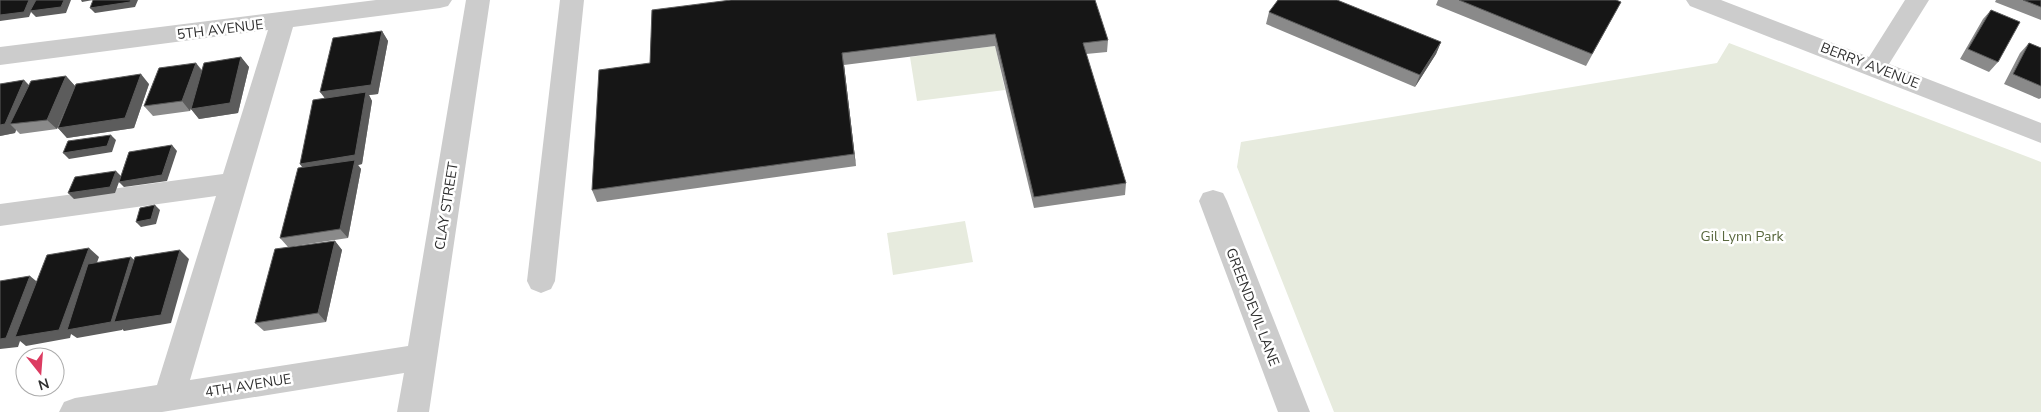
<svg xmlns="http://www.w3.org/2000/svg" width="2041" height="412" font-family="'Nunito Sans',sans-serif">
	<rect width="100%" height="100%" fill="#fff"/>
	<path fill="#e7ebde" d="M1729,43L2041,162V412H1334L1237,167L1241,142L1717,63Z
		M995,46L1005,90L917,101L910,57Z
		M965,221L973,262L893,275L887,233Z"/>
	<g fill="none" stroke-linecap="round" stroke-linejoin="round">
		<path fill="#ccc" fill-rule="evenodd" d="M376,0H452L448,6L440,8L293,27L190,380L408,346L466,0H490L429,412H397L404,373L162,412H59L64,402L75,398L157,385L216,196L0,226V204L223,174L268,30L0,65V47Z
			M560,0H584L555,281L551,289L541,293L531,289L527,281Z
			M1686,0H1721L1869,57L1905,0H1929L1889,64L2041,123V143L1690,6Z
			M1213,190L1223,193L1227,201L1310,412H1278L1199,201L1203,193Z"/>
	</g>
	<path fill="#8a8a8a" d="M1438,0H1616L1621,2L1586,66L1436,5Z
		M1996,0H2041V20L1995,2Z
		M652,10L1108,40L1107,52L1086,54L1126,183L1125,195L1034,208L995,46L844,65L856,166L597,202L592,190L650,63Z
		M1991,10L1998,62L1989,72L1960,59L1983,19Z
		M1269,12L1441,42L1436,54L1415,87L1266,24Z
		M382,31L388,41L378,94L369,95L372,101L362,164L358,165L361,169L348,238L288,247L280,238L302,167L300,164L324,98Z
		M2029,43L2041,48V98L2039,99L2004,84L2020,53Z
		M241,57L249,67L238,113L199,119L191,109V107L190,111L153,116L144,106L196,63L202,70Z
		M66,76L75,86L149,84L134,128L67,138L58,128L69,101L57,129L20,134L16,130L15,133L0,136V84L24,80L29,85Z
		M335,241L342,250L326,322L264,331L255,323Z"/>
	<path fill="#5c5c5c" d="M29,0H71L66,13L36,17L31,12L29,17L0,21V15Z
		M81,0H93L82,2Z
		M131,0H138L135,7L95,13L90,8Z
		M382,31L388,41L378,94L369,95L372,101L362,164L358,165L361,169L348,238L340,229L307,173L300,164L327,101L320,92Z
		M1441,42L1436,54L1415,87L1420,75Z
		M842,53L844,65L856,166L854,154Z
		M241,57L249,67L238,113L199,119L191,109Z
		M196,63L203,73L190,111L182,101Z
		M141,74L149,84L134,128L67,138L58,128Z
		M66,76L75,86L57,129L47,120Z
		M24,80L33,90L10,124L16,130L15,133L0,136V125Z
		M111,135L116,140L112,152L69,159L63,153Z
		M172,145L177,151L167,181L124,187L119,182L115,193L74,199L68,193L116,171L121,176Z
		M155,205L160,210L156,224L141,227L136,222Z
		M335,241L342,250L326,322L318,313Z
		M89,248L99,257L73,329L131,257L141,266L180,250L189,259L171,323L124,331L122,329V330L77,338L71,334L70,338L26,346L20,341L18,347L0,349V339L30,276L41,285Z"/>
	<path fill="#161616" stroke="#5c5c5c" d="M0,0H29L24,12L0,15Z
		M36,0H64L61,7L30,11Z
		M93,0H131L130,2L90,8Z
		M731,0H1095L1108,40L1083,43L1126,183L1034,197L995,34L842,53L854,154L592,190L599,70L650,63L652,10Z
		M1278,0H1337L1441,42L1420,75L1269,12Z
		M1459,0H1616L1621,2L1592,54Z
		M2023,0H2041V7Z
		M1991,10L2020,22L1998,62L1968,49Z
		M382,31L371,85L320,92L333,38Z
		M2029,43L2041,48V86L2013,74Z
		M241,57L230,103L191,109L204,63Z
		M196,63L182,101L144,106L159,68Z
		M141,74L125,118L58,128L76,84Z
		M66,76L47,120L10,124L31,81Z
		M24,80L5,124L0,125V84Z
		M366,92L355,155L300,164L313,100Z
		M111,135L107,146L63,153L68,141Z
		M172,145L162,175L119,182L129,152Z
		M355,160L340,229L280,238L298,168Z
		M116,171L110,187L68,193L75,177Z
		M155,205L151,219L136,222L140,208Z
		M335,241L318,313L255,323L275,249Z
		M89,248L59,330L15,337L47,255Z
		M180,250L161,315L114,322L135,257Z
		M131,257L111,322L67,330L88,264Z
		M30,276L6,338L0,339V281Z"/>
	<g text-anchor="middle" stroke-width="5" stroke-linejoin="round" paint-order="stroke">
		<g font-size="14" fill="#2f2f2f" stroke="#fff">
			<text transform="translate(220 29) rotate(-7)" y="5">5TH AVENUE</text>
			<text transform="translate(1870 65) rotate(21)" y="5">BERRY AVENUE</text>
			<text transform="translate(446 206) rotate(-81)" y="5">CLAY STREET</text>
			<text transform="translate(1253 307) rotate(69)" y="5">GREENDEVIL LANE</text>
			<text transform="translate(248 385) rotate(-9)" y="5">4TH AVENUE</text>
		</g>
		<g font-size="14" fill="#59683e" stroke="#fff">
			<text x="1742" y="241">Gil Lynn Park</text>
		</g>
	</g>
	<g transform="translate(40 372) rotate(163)"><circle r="24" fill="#ffffff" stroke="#acacac"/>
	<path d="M0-4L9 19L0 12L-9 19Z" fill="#dc3b61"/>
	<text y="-8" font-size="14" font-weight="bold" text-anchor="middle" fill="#2f2f2f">N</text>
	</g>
</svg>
